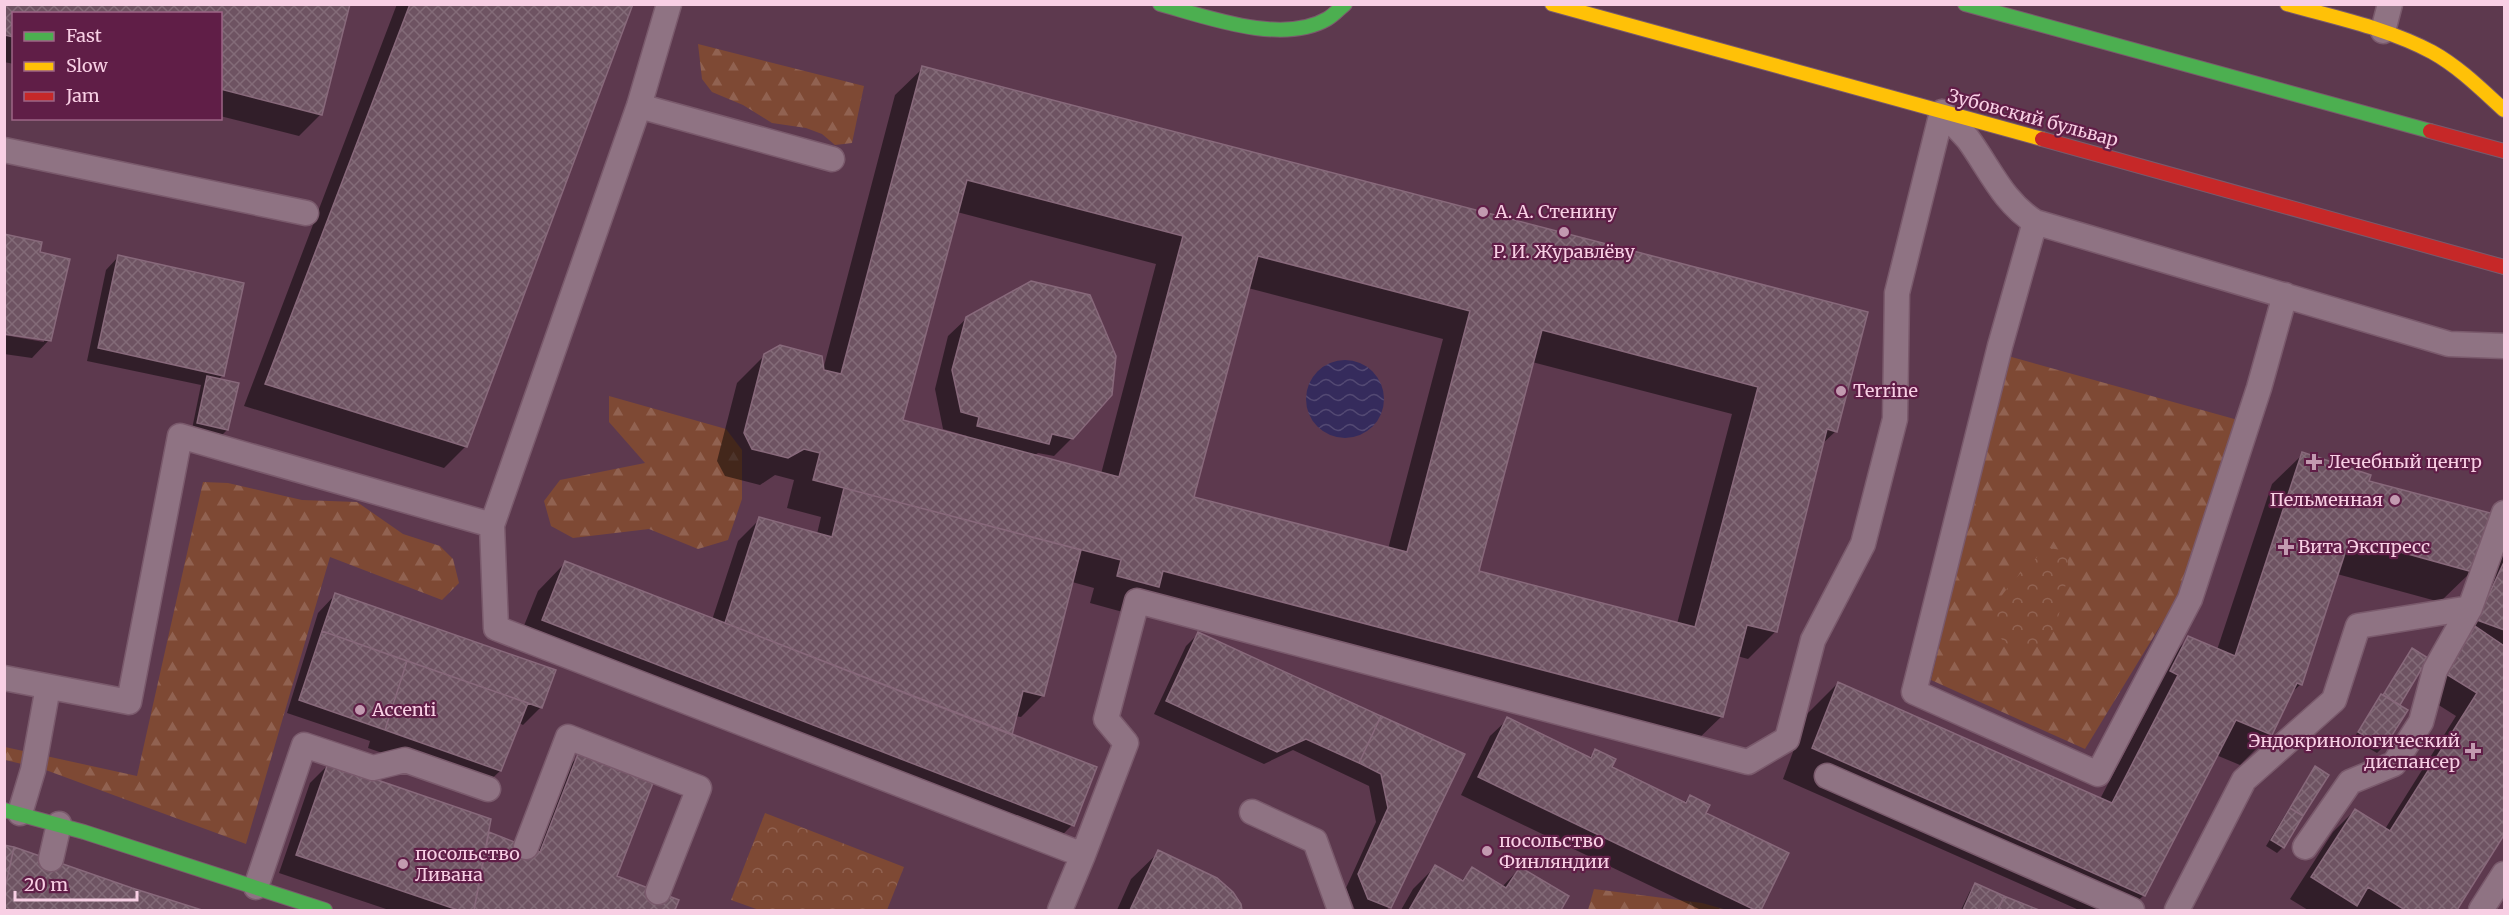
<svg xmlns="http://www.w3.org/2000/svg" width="2509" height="915" font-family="Merriweather,serif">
	<defs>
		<pattern id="forest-firs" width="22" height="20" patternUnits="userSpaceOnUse" patternTransform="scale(1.5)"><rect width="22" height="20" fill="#7e4934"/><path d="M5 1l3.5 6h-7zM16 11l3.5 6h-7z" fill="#916251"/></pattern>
		<pattern id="park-crowns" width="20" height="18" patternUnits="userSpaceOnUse" patternTransform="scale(1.5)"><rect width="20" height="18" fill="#7e4934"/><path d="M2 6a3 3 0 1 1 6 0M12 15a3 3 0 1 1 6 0" fill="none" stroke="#916251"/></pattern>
		<pattern id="water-waves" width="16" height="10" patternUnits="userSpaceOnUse" patternTransform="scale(1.5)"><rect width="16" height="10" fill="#352b5c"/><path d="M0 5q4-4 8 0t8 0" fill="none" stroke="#534973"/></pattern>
		<pattern id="building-cross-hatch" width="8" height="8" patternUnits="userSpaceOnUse" patternTransform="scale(1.5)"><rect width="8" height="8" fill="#6e5362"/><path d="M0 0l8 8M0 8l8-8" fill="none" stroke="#836b78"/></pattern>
	</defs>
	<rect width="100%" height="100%" fill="#5d394e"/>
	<path fill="url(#forest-firs)" d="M698,44L864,86L852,143L835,145L822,134L806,128L772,123L743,105L712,92L702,79Z
		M2008,356L2238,420L2176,600L2085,749L1931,680Z
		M609,396L726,429L742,450V499L728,540L698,549L649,529L573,538L551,526L544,501L560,480L645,463L609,422Z
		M203,482L228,483L302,500L357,502L403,534L440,546L453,559L459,583L442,600L330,557L246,844L43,769L5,760V747L137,776Z
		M1594,889L1702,903L1727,910H1588Z"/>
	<path fill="url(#park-crowns)" d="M2049,548L2061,550L2068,561C2068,579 2059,628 2047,640C2027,661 1989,643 1993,614C1995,596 2034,558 2049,548Z
		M765,813L904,867L887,910H759L731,900Z"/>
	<path fill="url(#water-waves)" d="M1306 399a39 39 0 1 1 78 0a39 39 0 1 1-78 0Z"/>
	<path fill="#0007" fill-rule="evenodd" d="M4,4H349L321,114L299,136L220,116V14H14V64L4,62Z
		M397,4H631L466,446L444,468L244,406Z
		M923,68L1867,313L1836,431L1821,445L1775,632L1748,659L1737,656L1722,716L1694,743L1144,600L1130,614L1090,603L1094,588L1072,582L1043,695L1021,717L1015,716L1011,735L1095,768L1072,825L1045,853L515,648L538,591L565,563L712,620L738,541L760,519L817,534L821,517L787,508L794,480L775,475L760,485L725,476L717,461L737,383L765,355L823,370L895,95ZM957,212L1156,264L1101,474L1034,456L1038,453L1054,456L1072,438L967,318L948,336L935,389L943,429L967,436V439L901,422ZM1248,288L1443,339L1388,549L1193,498ZM1532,362L1732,414L1677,624L1477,572Z
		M38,253L49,340L32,358L4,354V335L44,342Z
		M118,257L223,375L218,380L227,430L221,436L192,429L201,385L87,361L106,270Z
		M2303,454L2367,482L2471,572L2440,602L2337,574L2301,684L2289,695L2271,734L2240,765L2216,755L2144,895L2128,910H2079L1783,779L1807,714L1838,683L2100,799L2149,706L2140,702L2158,669L2189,638L2217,650L2272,484Z
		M2504,533V833L2455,910H2308L2290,899L2333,832L2355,810L2385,829L2456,716L2426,697Z
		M335,595L541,707L523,725L519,723L500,771L482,788L368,748L370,741L287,713L318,613Z
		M1198,634L1463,755L1387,910H1355L1346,888L1376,822L1369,786L1293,750L1264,764L1154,714L1186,646Z
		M2412,650L2426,658L2397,705L2383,747L2377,753L2353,739Z
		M1508,719L1588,758L1596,751L1610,768L1683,804L1690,796L1704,814L1787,854L1760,910H1701L1461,795L1490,736Z
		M579,756L615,877L677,901L673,910H389L279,873L310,783L328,765L486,837L489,834L526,848L551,783Z
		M2316,768L2283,847L2277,853L2266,846L2310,774Z
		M4,847L14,849L199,910H4Z
		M1159,852L1240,905V910H1117L1131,879Z
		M1435,867L1461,881L1472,869L1502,887L1520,868L1567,897L1559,910H1401L1413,889Z
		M1976,885L2035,910H1961L1970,891Z"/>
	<path fill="url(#building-cross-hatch)" stroke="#88697b" stroke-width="1.5" fill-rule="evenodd" d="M4,4H350L322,115L220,89V14H14V37L4,35Z
		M410,4H633L467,447L265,384Z
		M922,66L1868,312L1837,432L1827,429L1777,632L1747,625L1723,717L1163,571L1159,587L1117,576L1121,560L813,480L820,453L804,449L788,458L752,449L744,433L764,354L780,345L822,356L824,370L841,374ZM967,180L1183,236L1119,477L903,420ZM1258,256L1470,311L1407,552L1194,497ZM1542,330L1758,387L1695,627L1479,571Z
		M4,234L42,242L40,252L70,259L51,341L4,334Z
		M118,255L244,283L224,376L98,348Z
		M1031,281L1090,295L1116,356L1112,395L1073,439L1052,434L1049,444L977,426L979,417L961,412L952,370L966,317Z
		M207,376L239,383L228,430L197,423Z
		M2302,452L2371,475L2369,481L2494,514L2473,572L2350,538L2302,685L2297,683L2272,735L2236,720L2145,896L1812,748L1838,682L2112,803L2178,675L2170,671L2188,636L2235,656Z
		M844,488L1081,550L1044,696L1023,691L1012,735L725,623L759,517L832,537Z
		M565,561L1097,767L1074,826L542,620Z
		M2504,562V630L2477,620Z
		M335,593L556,670L542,708L322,631Z
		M2475,626L2504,646V835L2457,910H2405L2368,887L2357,906L2311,877L2355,809L2390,831L2477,693L2446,674Z
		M322,631L407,661L385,730L299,700Z
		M1198,632L1381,716L1359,763L1306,739L1277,752L1166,701Z
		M2412,648L2428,658L2400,705L2383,695Z
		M407,661L528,703L501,771L385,730Z
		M2381,694L2408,710L2384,748L2358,732Z
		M1381,716L1465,754L1391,908L1368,899L1358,874L1388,808L1381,774L1359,763Z
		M1507,717L1591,758L1595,749L1616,759L1612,767L1686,803L1690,795L1710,805L1706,813L1789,853L1761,910H1755L1478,777Z
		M578,754L653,783L617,876L679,900L675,910H474L489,832L540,852Z
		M328,763L491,819L474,910H458L296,855Z
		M2315,766L2329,775L2303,816L2290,808Z
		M2290,808L2303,816L2284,848L2271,840Z
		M4,845L14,847L4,893Z
		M14,847L132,888L202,910H4V893Z
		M1158,850L1217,878L1233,892L1241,904L1242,910H1130Z
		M1435,865L1463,881L1472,867L1506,888L1520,867L1569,896L1561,910H1409Z
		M1975,883L2004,896L1998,910H1963Z
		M2004,896L2039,910H1998Z"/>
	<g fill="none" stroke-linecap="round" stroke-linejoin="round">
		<defs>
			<path id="lane" d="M2383,31L2390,4
				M639,106L832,159
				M1942,112C1951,121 1960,130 1968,139C1990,169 2003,202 2035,222L2449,344L2504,346
				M4,150L306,213
				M2035,222L2000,346L1914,692L2098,774L2190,599L2259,388L2285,295
				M492,525L496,628L1083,855L1126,743L1106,719L1137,601L1748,762L1787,739L1813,640L1863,544L1895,419L1897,293L1942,112
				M4,678L129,702L180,436L492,525L639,106L669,4
				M1827,776L2132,910
				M1252,812L1315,841L1340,910
				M20,813L33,770L48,687
				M526,847L568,737L699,788L658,892
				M2305,847L2350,782L2394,764L2421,722L2435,670L2470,608
				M51,859L59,824
				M256,887L304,745L373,768L405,760L488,789
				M1060,910L1083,855
				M2177,910L2244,780L2334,700L2358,626L2470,608L2504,513
				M2481,910L2504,874"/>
			<path id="fast" d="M1160,4C1207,17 1282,45 1327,19C1334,15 1339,9 1345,4
				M1965,4L2430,131
				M4,810L84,832L325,910"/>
			<path id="slow" d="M1552,4L2042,139
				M2287,4C2336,18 2387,28 2432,52C2459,67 2481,89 2504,110"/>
			<path id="jam" d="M2430,131L2504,151
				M2042,139L2504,267"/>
		</defs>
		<use href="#lane" stroke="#7a5a6c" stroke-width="27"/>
		<use href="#fast" stroke="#7a5a6c" stroke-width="16"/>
		<use href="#slow" stroke="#7a5a6c" stroke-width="16"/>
		<use href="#jam" stroke="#7a5a6c" stroke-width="16"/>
		<use href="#lane" stroke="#8f7383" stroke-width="24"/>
		<use href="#fast" stroke="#4caf50" stroke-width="14"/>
		<use href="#slow" stroke="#ffc107" stroke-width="14"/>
		<use href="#jam" stroke="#c62828" stroke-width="14"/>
	</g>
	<g fill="#c29ab0" stroke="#601e47" stroke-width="2">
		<circle cx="1483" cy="212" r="6"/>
		<circle cx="1564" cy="232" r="6"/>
		<circle cx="1841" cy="391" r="6"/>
		<path d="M2311 453h6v6h6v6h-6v6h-6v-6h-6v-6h6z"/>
		<circle cx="2395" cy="500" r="6"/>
		<path d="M2283 538h6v6h6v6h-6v6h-6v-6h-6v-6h6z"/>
		<circle cx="360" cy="710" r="6"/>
		<path d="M2470 742h6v6h6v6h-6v6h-6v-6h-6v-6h6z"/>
		<circle cx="1487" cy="851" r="6"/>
		<circle cx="403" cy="864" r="6"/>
	</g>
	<g text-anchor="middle" stroke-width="4.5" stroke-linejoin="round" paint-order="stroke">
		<g font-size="18" fill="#f8cfe4" stroke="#601e47">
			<text transform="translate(2033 118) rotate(15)" y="6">Зубовский бульвар</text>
		</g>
		<g font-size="18" fill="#f8cfe4" stroke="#601e47" text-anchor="start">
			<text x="1495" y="218">А. А. Стенину</text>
			<text x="1564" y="258" text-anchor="middle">Р. И. Журавлёву</text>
			<text x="1853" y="397">Terrine</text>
			<text x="2328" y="468">Лечебный центр</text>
			<text x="2383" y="506" text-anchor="end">Пельменная</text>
			<text x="2298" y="553">Вита Экспресс</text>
			<text x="372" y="716">Accenti</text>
			<text x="2460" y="747" text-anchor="end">Эндокринологический<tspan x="2460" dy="21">диспансер</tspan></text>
			<text x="1499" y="847">посольство<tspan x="1499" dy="21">Финляндии</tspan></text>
			<text x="415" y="860">посольство<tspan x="415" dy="21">Ливана</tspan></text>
		</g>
	</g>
	<rect width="2509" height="915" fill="none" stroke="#f8cfe4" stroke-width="12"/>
	<rect x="12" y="12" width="210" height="108" fill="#601e47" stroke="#9d6586" stroke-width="1.5"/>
	<rect x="24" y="32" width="30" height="9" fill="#4caf50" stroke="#9d6586" stroke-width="1.5"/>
	<text x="66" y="42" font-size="18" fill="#f8cfe4">Fast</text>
	<rect x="24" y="62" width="30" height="9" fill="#ffc107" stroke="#9d6586" stroke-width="1.5"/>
	<text x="66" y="72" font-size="18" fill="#f8cfe4">Slow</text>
	<rect x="24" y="92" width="30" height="9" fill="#c62828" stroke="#9d6586" stroke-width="1.5"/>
	<text x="66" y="102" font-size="18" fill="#f8cfe4">Jam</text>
	<path d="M15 891v9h122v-9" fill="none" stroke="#f8cfe4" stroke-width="3"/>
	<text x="24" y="891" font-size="18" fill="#f8cfe4" stroke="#601e47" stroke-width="4.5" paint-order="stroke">20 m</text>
</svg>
